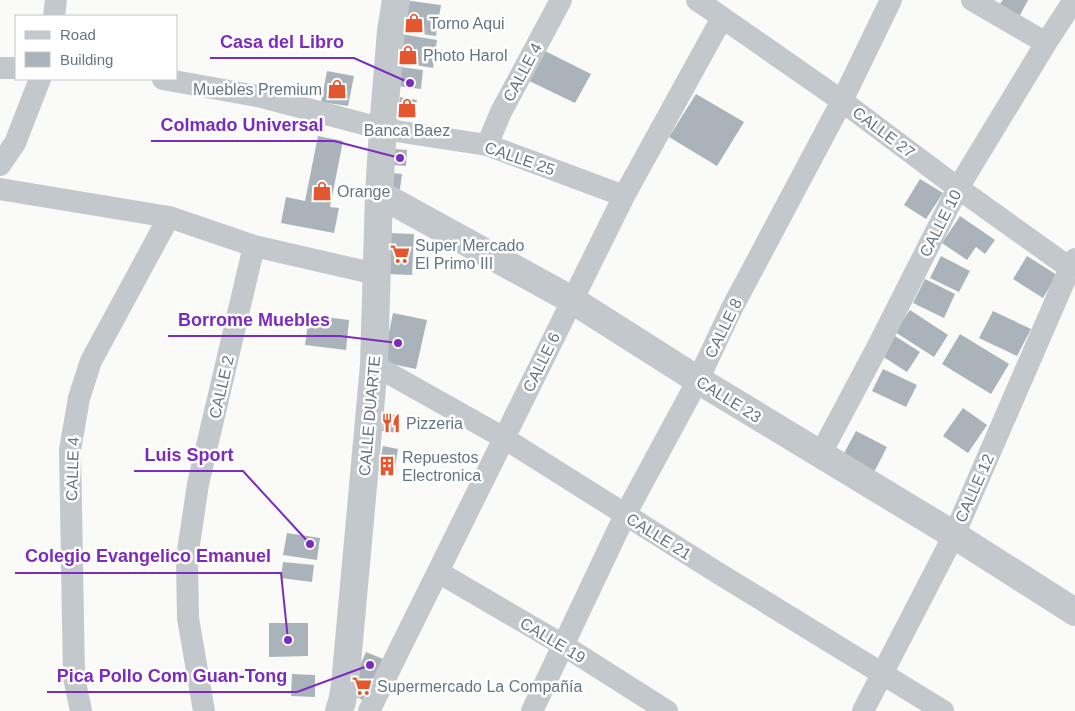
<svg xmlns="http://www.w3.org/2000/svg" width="1075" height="711" font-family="Helvetica,sans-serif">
	<rect width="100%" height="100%" fill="#fafaf8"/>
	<path fill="#aab3b9" d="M403,0L441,5L436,36L399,31Z
		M1003,0H1028L1019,17L998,6Z
		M401,34L437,40L433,68L397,62Z
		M539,48L591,74L575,103L523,78Z
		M400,67L423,70L421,89L397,86Z
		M327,71L354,76L348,106L321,102Z
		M696,94L744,122L717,166L669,137Z
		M400,97L417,100L414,119L398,116Z
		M318,136L343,141L330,207L339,208L334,233L281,223L286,197L305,201Z
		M395,149L407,150L406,166L393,165Z
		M391,173L402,174L400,189L389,188Z
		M920,179L943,193L926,219L904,205Z
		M960,216L995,240L985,254L976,247L967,260L942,243Z
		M388,233L414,234L412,275L386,274Z
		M941,256L970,271L959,292L930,278Z
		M1027,256L1057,275L1043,298L1013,279Z
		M925,279L955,294L944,318L913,303Z
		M910,310L948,335L934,357L895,332Z
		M993,311L1031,329L1017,356L979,338Z
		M393,313L427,320L416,369L383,362Z
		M309,315L349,320L346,350L305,345Z
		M960,334L1009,364L991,394L942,364Z
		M895,336L920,352L907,372L882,356Z
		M883,369L917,385L906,407L872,391Z
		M963,408L987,425L968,453L943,436Z
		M385,414L401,416L398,433L382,431Z
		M856,431L887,447L873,474L842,457Z
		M383,446L398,449L394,474L378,471Z
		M287,533L320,538L317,560L283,555Z
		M283,562L314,565L312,582L281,578Z
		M269,623H308V656L269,657Z
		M366,652L383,659L365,701L348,693Z
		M292,674L315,675V697L291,696Z"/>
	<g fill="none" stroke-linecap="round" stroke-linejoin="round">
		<path stroke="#c3c8cc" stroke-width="22" d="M697,0L842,101L958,188L1070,268
			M972,0L1046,43
			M54,16L56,0
			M0,68H16
			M163,79L262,97L383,129L487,145L624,196
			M487,145L501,112L561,0
			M0,165L15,143L40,79
			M0,189L169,217L254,246
			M374,365L504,438L718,573L943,711
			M820,455L878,346L958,188L1046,43L1074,0
			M438,572L563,645L667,711
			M81,711L74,677L70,450L79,398L91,361L169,217
			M204,711L188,618L187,558L198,484L254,246L376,274
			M369,711L624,196L722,18
			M532,711L625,515L698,380L732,308L842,101L891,0
			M863,711L954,535L1070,268L1075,259"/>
		<path stroke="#c3c8cc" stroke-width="28" d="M379,194L572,300L698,380L954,535L1075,612
			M339,711L342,702L345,685L374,365L379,194L383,129L391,31L396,0"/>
	</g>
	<defs>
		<symbol id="shop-bare" viewBox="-9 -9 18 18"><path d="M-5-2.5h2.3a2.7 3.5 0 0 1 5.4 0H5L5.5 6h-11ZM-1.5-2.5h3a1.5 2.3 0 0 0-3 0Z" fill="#e4572e" stroke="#fff" stroke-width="2.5" paint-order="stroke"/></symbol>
		<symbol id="supermarket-bare" viewBox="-9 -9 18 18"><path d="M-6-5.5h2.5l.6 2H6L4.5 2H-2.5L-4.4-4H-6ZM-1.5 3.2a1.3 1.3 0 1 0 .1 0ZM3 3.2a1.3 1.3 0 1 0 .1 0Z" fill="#e4572e" stroke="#fff" stroke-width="2.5" paint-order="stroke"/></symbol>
		<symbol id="restaurant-bare" viewBox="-9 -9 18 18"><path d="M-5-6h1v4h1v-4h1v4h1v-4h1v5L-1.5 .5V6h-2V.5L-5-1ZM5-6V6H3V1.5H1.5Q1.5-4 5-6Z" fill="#e4572e" stroke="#fff" stroke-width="2.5" paint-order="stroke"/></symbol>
		<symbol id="building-bare" viewBox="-9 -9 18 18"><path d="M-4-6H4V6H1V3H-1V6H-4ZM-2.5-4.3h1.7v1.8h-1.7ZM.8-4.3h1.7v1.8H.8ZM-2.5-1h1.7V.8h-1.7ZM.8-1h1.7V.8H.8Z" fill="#e4572e" stroke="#fff" stroke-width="2.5" paint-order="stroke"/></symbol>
	</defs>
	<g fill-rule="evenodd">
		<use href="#shop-bare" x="400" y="9" width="28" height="28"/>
		<use href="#shop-bare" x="394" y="41" width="28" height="28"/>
		<use href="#shop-bare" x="323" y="75" width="28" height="28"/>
		<use href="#shop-bare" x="393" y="94" width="28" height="28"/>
		<use href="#shop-bare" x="308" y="177" width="28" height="28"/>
		<use href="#supermarket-bare" x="386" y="240" width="28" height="28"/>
		<use href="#restaurant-bare" x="377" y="409" width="28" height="28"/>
		<use href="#building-bare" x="373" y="452" width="28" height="28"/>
		<use href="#supermarket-bare" x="348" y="672" width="28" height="28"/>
	</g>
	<g text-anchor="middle" stroke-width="5" stroke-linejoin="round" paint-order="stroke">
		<g font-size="16" fill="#657683" stroke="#fff" text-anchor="start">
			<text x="429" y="29">Torno Aqui</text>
			<text x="423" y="61">Photo Harol</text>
			<text x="322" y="95" text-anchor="end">Muebles Premium</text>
			<text x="407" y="136" text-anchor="middle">Banca Baez</text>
			<text x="337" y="197">Orange</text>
			<text x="415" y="251">Super Mercado<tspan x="415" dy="18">El Primo III</tspan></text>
			<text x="406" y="429">Pizzeria</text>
			<text x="402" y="463">Repuestos<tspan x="402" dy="18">Electronica</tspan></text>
			<text x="377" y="692">Supermercado La Compañía</text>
		</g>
		<g font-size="16" fill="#657683" stroke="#fff">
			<text transform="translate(522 72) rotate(-62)" y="6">CALLE 4</text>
			<text transform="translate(884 132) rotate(37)" y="6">CALLE 27</text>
			<text transform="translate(520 158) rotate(19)" y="6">CALLE 25</text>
			<text transform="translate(940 223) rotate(-63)" y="6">CALLE 10</text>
			<text transform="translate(723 328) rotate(-64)" y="6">CALLE 8</text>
			<text transform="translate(541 362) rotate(-64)" y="6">CALLE 6</text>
			<text transform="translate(221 387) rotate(-77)" y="6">CALLE 2</text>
			<text transform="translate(729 399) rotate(32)" y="6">CALLE 23</text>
			<text transform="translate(369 416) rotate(-85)" y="6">CALLE DUARTE</text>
			<text transform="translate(72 469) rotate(-88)" y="6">CALLE 4</text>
			<text transform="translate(974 488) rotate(-66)" y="6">CALLE 12</text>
			<text transform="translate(659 536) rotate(32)" y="6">CALLE 21</text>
			<text transform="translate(553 640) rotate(31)" y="6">CALLE 19</text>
		</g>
	</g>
	<path fill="none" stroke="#7b2cbf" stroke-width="2" d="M410 83L354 58H210M400 158L334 141H151M398 343L340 336H168M310 544L243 471H134M288 640L281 573H15M370 665L297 692H47"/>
	<g fill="#7b2cbf" stroke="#fff" stroke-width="2">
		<circle cx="410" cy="83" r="5"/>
		<circle cx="400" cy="158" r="5"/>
		<circle cx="398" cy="343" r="5"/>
		<circle cx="310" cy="544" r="5"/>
		<circle cx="288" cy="640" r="5"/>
		<circle cx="370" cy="665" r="5"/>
	</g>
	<g font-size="18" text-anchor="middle" font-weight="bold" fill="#7b2cbf" stroke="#fff" stroke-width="5" stroke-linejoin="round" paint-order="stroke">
		<text x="282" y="48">Casa del Libro</text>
		<text x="242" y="131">Colmado Universal</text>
		<text x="254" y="326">Borrome Muebles</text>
		<text x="189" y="461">Luis Sport</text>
		<text x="148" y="562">Colegio Evangelico Emanuel</text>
		<text x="172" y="682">Pica Pollo Com Guan-Tong</text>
	</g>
	<rect x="15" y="15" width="162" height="65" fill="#ffffff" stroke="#c1c8cd"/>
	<rect x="25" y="31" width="25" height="8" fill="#c3c8cc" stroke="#c1c8cd"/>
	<text x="60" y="40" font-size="15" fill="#657683">Road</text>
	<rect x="25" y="52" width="25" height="15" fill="#aab3b9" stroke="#c1c8cd"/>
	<text x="60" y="65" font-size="15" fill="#657683">Building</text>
</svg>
